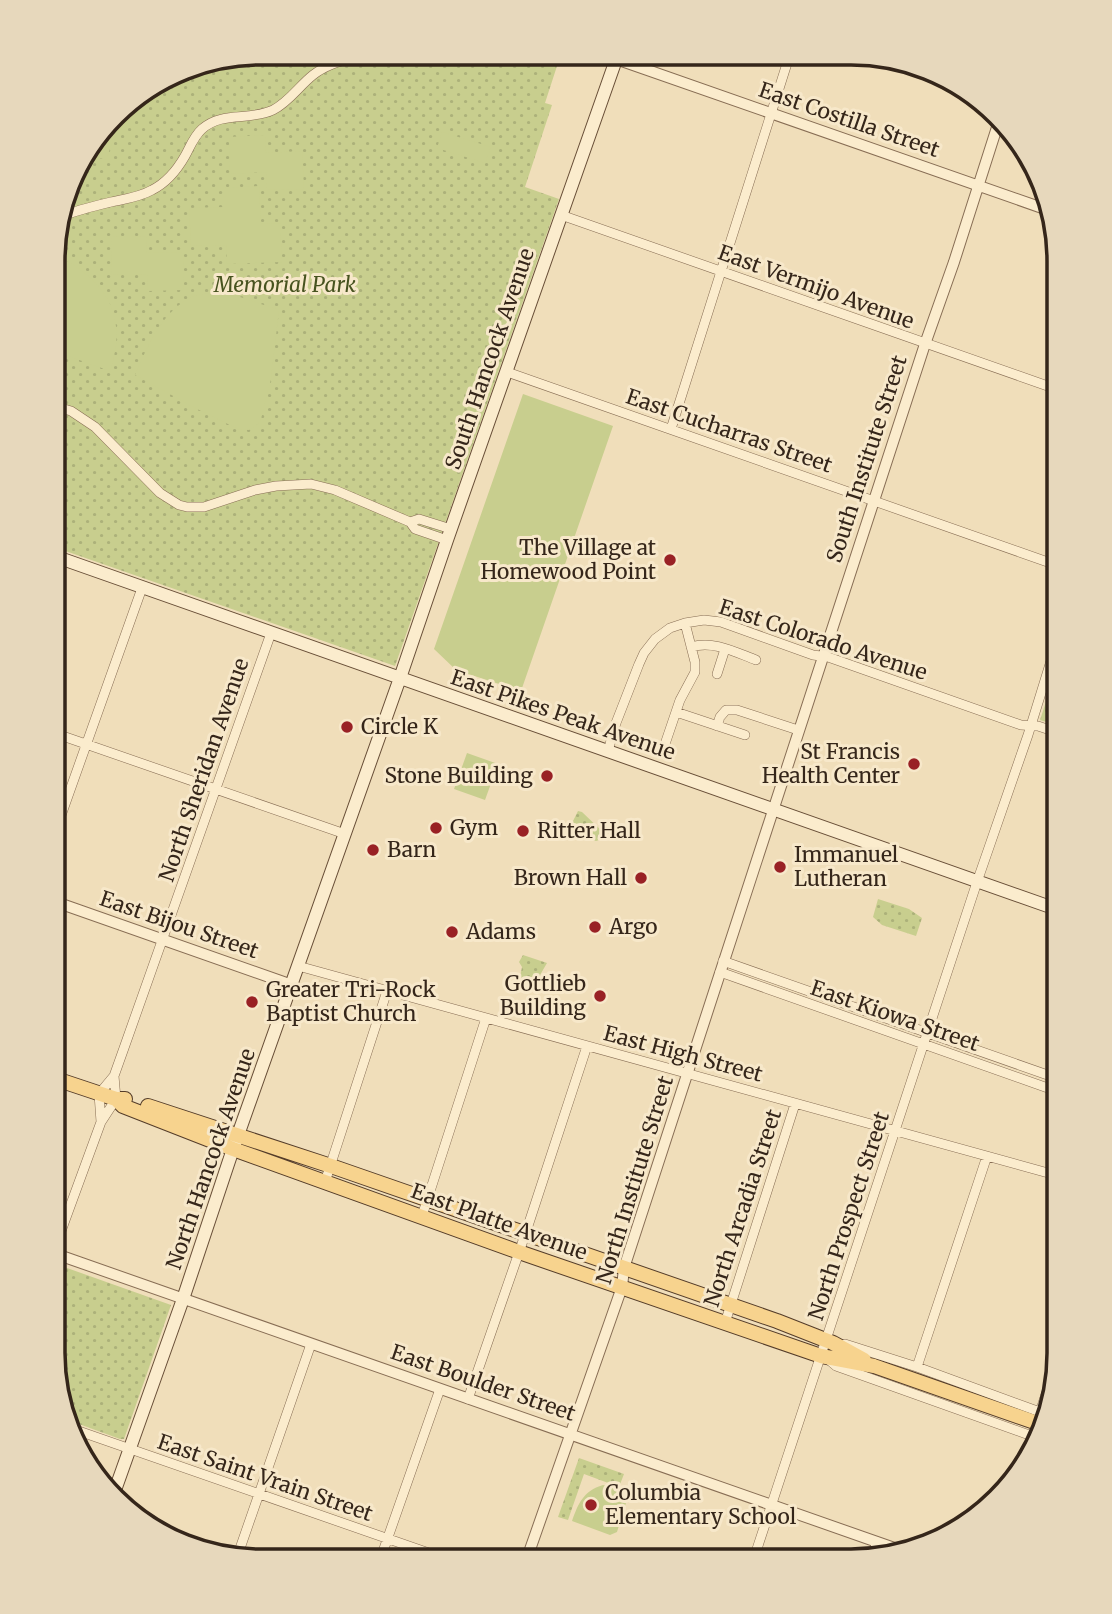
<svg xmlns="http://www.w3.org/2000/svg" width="1112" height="1614" font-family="Merriweather,serif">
	<defs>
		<pattern id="park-dots" width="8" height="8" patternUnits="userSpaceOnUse" patternTransform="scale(1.75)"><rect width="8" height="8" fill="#c8ce8e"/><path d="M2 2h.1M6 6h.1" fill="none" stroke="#acb17a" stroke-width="1.8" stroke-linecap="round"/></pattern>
	</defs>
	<rect width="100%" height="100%" fill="#f0deba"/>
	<path fill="url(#park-dots)" d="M261,53H556L557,66L545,103L552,105L525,187L559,199L395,666L54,547V234L80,157L124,104L194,64Z
		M1059,662V726L1040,720Z
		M578,811L582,812L604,833L602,839L596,841L575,834L573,821Z
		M878,899L909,909L922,918L916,936L882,925L873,917Z
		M523,955L547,963L536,982L532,983L520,977L522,967L519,962Z
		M53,1263L171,1305L124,1439H120L68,1420L53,1353Z
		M579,1458L624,1474L619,1487L584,1474L568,1520L558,1517Z"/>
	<path fill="#c8ce8e" d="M126,103L106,160L84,153L124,104Z
		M442,132L491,147L485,163L437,148Z
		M265,135L266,153L302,151L304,189L267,190L266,172L230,174L229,137Z
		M259,186L261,224L280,223L282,262L227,264L226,245L191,246L189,208L224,207V188Z
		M146,236L147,253L183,252L184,290L148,291L147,274L112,275L111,237Z
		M60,257C108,283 128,316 110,371L54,351V273Z
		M216,292L228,293L279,310L271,379L261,419L258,424L249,430L238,429L197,409L135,375C147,347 163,309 194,296C201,294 209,293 216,292Z
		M523,394L613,426L521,691L456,670L434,649Z
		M467,753L498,764L485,800L454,789Z
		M603,1485L630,1490L617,1532L610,1535L572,1521C578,1504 583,1491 603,1485Z"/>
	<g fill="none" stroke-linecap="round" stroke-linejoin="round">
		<defs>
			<path id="minor" d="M598,54L616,59
				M561,215L1059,390
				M60,217C77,210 94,206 111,202C125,199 140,197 152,190C166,183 177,170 185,156C190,147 194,136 202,129C222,111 250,121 273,110C289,102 299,86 313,75C328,63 349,59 367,53
				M507,372L1059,566
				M54,406L71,411L95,427L160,493L179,505L187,507H204L255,490L276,486L311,484L335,490L410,522
				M671,429L790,54
				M447,540L415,529L410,522L419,519L451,529
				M691,647C713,640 735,652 756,660
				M717,674L725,649
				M676,712L745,735
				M717,726L720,717L726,710H737L798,730
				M54,733L345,834
				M664,747L680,700L695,672V662L685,623
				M608,751L616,723L639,664L644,653L655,639L670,628L685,623L704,620L721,622L813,655L828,657L1021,725L1038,726L1059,733
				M53,838L142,588
				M723,961L1059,1079
				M298,966L1059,1176
				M720,972L1059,1092
				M101,1122L99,1094L114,1076L124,1048L271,633
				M325,1182L387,991
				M422,1216L486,1018
				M53,1253L101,1122L116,1099L114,1076
				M725,1323L795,1104
				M845,1344L917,1367L1040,1412L1059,1355
				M829,1360L836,1366L1032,1436L1019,1474
				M917,1367L987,1156
				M468,1399L525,1235L587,1046
				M70,1428L449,1560
				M872,1557L877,1542
				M236,1560L311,1344
				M380,1560L440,1389
				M753,1561L977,882L1028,735L1059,635"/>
			<path id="tertiary" d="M616,59L1048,210
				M53,901L292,985
				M53,1253L900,1550
				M526,1561L622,1287L624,1268L925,344L954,262L999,121"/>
			<path id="secondary" d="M54,556L1059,910
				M114,1493L183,1299L233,1149L400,678L447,540L618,54"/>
			<path id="primary" d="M53,1078L116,1099H125
				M116,1099L123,1106L233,1149L519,1252L821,1356L874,1366L1040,1424
				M148,1106L331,1166L777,1321L833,1343L864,1360"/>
		</defs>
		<use href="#minor" stroke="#876d54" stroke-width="10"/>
		<use href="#tertiary" stroke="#876d54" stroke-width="12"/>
		<use href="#secondary" stroke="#684e37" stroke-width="14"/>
		<use href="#primary" stroke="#543c29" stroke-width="16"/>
		<use href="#minor" stroke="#fbeccd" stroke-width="9"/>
		<use href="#tertiary" stroke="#fbeccd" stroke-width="10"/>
		<use href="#secondary" stroke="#fbeccd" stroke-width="12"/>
		<use href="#primary" stroke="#f7d38e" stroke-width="14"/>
	</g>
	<g fill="#992125" stroke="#f7e8ca" stroke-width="2.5">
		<circle cx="670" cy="560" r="7"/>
		<circle cx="347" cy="727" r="7"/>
		<circle cx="914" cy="764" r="7"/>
		<circle cx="547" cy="776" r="7"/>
		<circle cx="436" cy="828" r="7"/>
		<circle cx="523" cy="831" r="7"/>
		<circle cx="373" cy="850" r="7"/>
		<circle cx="780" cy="867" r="7"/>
		<circle cx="641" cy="878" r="7"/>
		<circle cx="595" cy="927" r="7"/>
		<circle cx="452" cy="932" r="7"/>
		<circle cx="600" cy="996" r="7"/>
		<circle cx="252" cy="1002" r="7"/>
		<circle cx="591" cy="1505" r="7"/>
	</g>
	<g text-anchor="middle" stroke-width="6" stroke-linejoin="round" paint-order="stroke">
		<g font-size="21" fill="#35261a" stroke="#f7e8ca">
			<text transform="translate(849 120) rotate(19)" y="7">East Costilla Street</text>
			<text transform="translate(816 287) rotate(20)" y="7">East Vermijo Avenue</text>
			<text transform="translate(490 359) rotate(-71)" y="7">South Hancock Avenue</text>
			<text transform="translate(729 431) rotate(19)" y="7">East Cucharras Street</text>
			<text transform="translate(867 459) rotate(-72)" y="7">South Institute Street</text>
			<text transform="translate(823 640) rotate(18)" y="7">East Colorado Avenue</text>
			<text transform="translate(563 715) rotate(19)" y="7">East Pikes Peak Avenue</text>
			<text transform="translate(204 770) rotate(-71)" y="7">North Sheridan Avenue</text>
			<text transform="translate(179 925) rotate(19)" y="7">East Bijou Street</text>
			<text transform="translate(895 1016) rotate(19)" y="7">East Kiowa Street</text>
			<text transform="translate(683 1054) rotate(15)" y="7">East High Street</text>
			<text transform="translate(211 1159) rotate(-71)" y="7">North Hancock Avenue</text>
			<text transform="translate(635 1180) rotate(-73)" y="7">North Institute Street</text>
			<text transform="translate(743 1208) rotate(-72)" y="7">North Arcadia Street</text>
			<text transform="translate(849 1216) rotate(-72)" y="7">North Prospect Street</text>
			<text transform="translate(499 1222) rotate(20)" y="7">East Platte Avenue</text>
			<text transform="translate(483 1383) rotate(19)" y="7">East Boulder Street</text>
			<text transform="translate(265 1478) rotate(19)" y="7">East Saint Vrain Street</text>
		</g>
		<g font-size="21" font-style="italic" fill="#47531f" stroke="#f7e8ca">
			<text x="285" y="292">Memorial Park</text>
		</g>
		<g font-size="21" fill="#35261a" stroke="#f7e8ca" text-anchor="start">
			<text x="656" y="555" text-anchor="end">The Village at<tspan x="656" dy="24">Homewood Point</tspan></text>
			<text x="361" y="734">Circle K</text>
			<text x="900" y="759" text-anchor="end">St Francis<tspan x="900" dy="24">Health Center</tspan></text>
			<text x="533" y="783" text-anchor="end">Stone Building</text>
			<text x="450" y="835">Gym</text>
			<text x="537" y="838">Ritter Hall</text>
			<text x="387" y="857">Barn</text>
			<text x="794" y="862">Immanuel<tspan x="794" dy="24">Lutheran</tspan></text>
			<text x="627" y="885" text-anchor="end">Brown Hall</text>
			<text x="609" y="934">Argo</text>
			<text x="466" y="939">Adams</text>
			<text x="586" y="991" text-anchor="end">Gottlieb<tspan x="586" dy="24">Building</tspan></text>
			<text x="266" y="997">Greater Tri-Rock<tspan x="266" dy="24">Baptist Church</tspan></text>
			<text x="605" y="1500">Columbia<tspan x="605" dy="24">Elementary School</tspan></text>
		</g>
	</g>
	<path d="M0 0H1112V1614H0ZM261 65H851A196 196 0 0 1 1047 261V1353A196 196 0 0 1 851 1549H261A196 196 0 0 1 65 1353V261A196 196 0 0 1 261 65Z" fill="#e7d8bc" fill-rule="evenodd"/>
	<path fill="none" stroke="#35261a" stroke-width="3.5" d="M261 65H851A196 196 0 0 1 1047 261V1353A196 196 0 0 1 851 1549H261A196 196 0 0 1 65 1353V261A196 196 0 0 1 261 65Z"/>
</svg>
